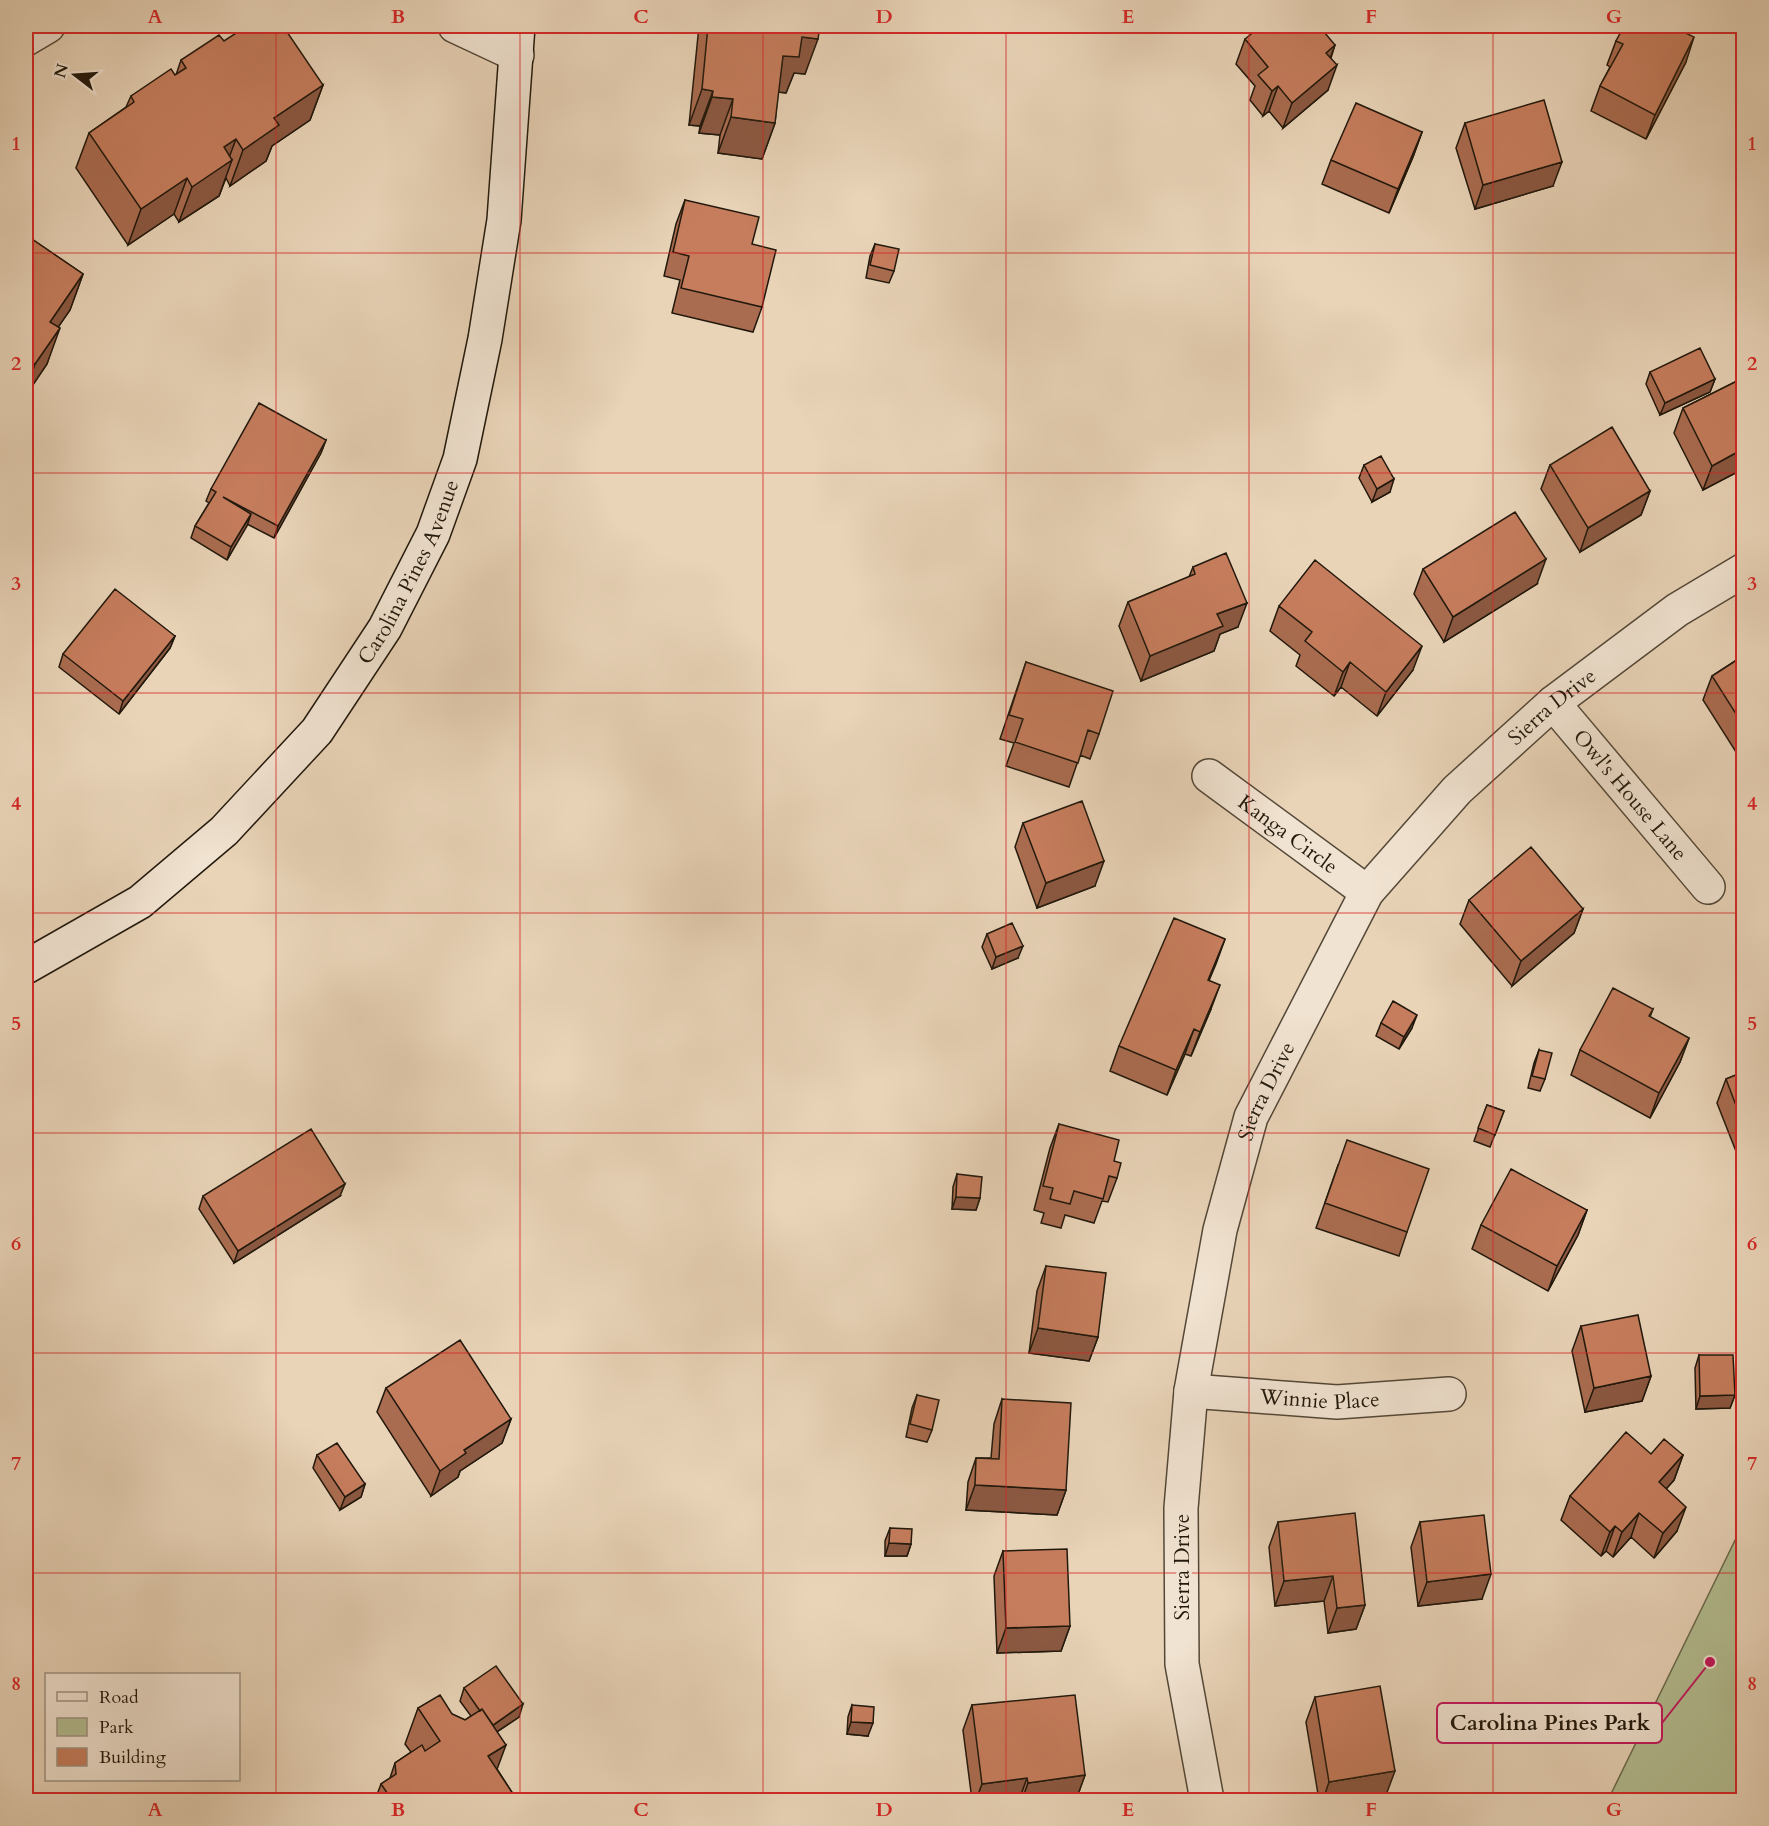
<svg xmlns="http://www.w3.org/2000/svg" width="1769" height="1826" font-family="Cardo,serif">
	<rect width="100%" height="100%" fill="#e9d4b8"/>
	<filter id="stains"><feTurbulence type="fractalNoise" baseFrequency=".00333" numOctaves="4"/><feColorMatrix values="0 0 0 0 .2 0 0 0 0 .09 0 0 0 0 .02 0 0 0 .5 -.17"/></filter>
	<radialGradient id="worn" r=".72"><stop offset=".6" stop-color="#630" stop-opacity="0"/><stop offset="1" stop-color="#630" stop-opacity=".3"/></radialGradient>
	<path fill="#b3bd91" stroke="#6a6a4e" stroke-width="1.5" d="M1743,1524V1800H1608Z"/>
	<g fill="none" stroke-linecap="round" stroke-linejoin="round">
		<defs>
			<g id="street">
				<path d="M455,26L517,55"/>
				<path d="M26,39L48,26"/>
				<path id="s1" d="M1553,703L1708,887"/>
				<path id="s2" d="M1209,776L1367,892"/>
				<path id="s3" d="M1191,1391L1337,1402L1449,1394"/>
				<path id="s4" d="M1207,1800L1182,1664L1181,1508L1191,1391L1220,1230L1251,1117L1367,892L1457,790L1553,703L1677,610L1744,570"/>
			</g>
			<g id="secondary">
				<path id="s5" d="M26,967L140,902L224,831L317,731L385,628L433,534L460,459L485,339L504,220L518,26"/>
			</g>
		</defs>
		<use href="#street" stroke="#534737" stroke-width="36"/>
		<use href="#secondary" stroke="#21180c" stroke-width="36"/>
		<use href="#street" stroke="#f1e3d1" stroke-width="33"/>
		<use href="#secondary" stroke="#f1e3d1" stroke-width="33"/>
	</g>
	<path fill="#aa6c50" stroke="#21180c" stroke-width="1.5" d="M699,26H820L805,74L794,73L786,93L778,92L775,123L762,159L718,153L720,135L699,133L700,126L689,125Z
		M1245,39L1335,45L1331,58L1328,90L1283,128L1269,111L1263,116L1250,100L1255,86L1236,64Z
		M224,41L323,85L310,120L272,146L266,161L230,186L226,178L219,196L179,222L174,214L128,245L76,168L89,133L126,107L131,96L176,75L181,60Z
		M1616,41L1686,62L1646,139L1591,111L1600,86L1610,67L1607,65Z
		M1465,123L1553,186L1475,209L1456,148Z
		M1422,132L1413,157L1389,213L1322,184L1331,160Z
		M685,200L752,244L762,307L753,332L672,313L680,280L664,276L676,224Z
		M26,235L83,274L70,310L58,327L47,364L26,395Z
		M875,244L894,271L889,283L866,278L870,256Z
		M1650,372L1715,379L1710,392L1660,415L1646,384Z
		M1743,378V469L1703,490L1674,433L1683,408Z
		M326,440L321,453L274,538L247,524L227,560L191,538L195,526L209,503L206,501L211,489Z
		M1364,465L1390,492L1372,502L1359,478Z
		M1550,465L1650,491L1641,515L1580,552L1541,489Z
		M1193,567L1238,627L1220,634L1214,651L1141,681L1119,626L1128,602L1189,577Z
		M1423,569L1537,584L1444,642L1414,594Z
		M1279,606L1413,670L1377,716L1341,687L1334,696L1296,666L1300,655L1270,631Z
		M175,636L170,648L119,714L59,667L63,654Z
		M1743,656V763L1703,700L1712,676Z
		M1026,662L1099,734L1090,759L1080,755L1069,787L1006,766L1014,743L1000,739Z
		M1023,823L1095,886L1037,908L1015,847Z
		M1469,900L1583,909L1574,933L1512,986L1460,924Z
		M987,934L1018,958L992,969L982,947Z
		M1225,939L1209,980L1211,1009L1191,1056L1185,1054L1167,1095L1110,1071L1119,1046Z
		M1653,1009L1650,1017L1689,1038L1680,1062L1650,1118L1571,1075L1580,1050Z
		M1381,1023L1412,1028L1399,1049L1376,1036Z
		M1539,1050L1545,1079L1540,1091L1528,1088L1534,1063Z
		M1743,1072V1157L1739,1159L1717,1103L1726,1079Z
		M1487,1105L1504,1111L1490,1147L1474,1141Z
		M1059,1124L1114,1161L1117,1178L1108,1202L1102,1201L1094,1223L1065,1215L1061,1228L1041,1223L1044,1213L1034,1210L1050,1148Z
		M1338,1165L1407,1232L1399,1256L1316,1228Z
		M957,1174L980,1198L976,1210L952,1209L953,1187Z
		M203,1196H340L234,1263L199,1209Z
		M1587,1210L1578,1235L1548,1291L1472,1249L1481,1225Z
		M1046,1266L1098,1337L1089,1361L1029,1353L1037,1291Z
		M1581,1326L1651,1376L1642,1401L1585,1412L1572,1351Z
		M1699,1355L1735,1395L1730,1408L1696,1409L1695,1368Z
		M386,1388L511,1419L502,1443L460,1471L458,1477L431,1496L377,1412Z
		M917,1395L932,1430L927,1442L906,1437L912,1408Z
		M1002,1399L1066,1490L1057,1515L966,1510L968,1482L976,1458H991L994,1424Z
		M1651,1454L1683,1455L1674,1480L1666,1489L1677,1531L1654,1558L1631,1537L1613,1557L1606,1551L1601,1556L1561,1520L1570,1496Z
		M317,1455L365,1484L361,1497L340,1510L313,1468Z
		M1278,1522L1365,1605L1356,1629L1328,1633L1324,1601L1275,1606L1269,1547Z
		M1420,1522L1482,1599L1418,1606L1411,1547Z
		M890,1528L911,1544L907,1556H885V1541Z
		M1003,1551L1070,1626L1061,1651L997,1653L994,1576Z
		M464,1688L519,1717L497,1732V1769L517,1800H375L381,1784L390,1778L395,1763L411,1752L405,1744L418,1708L452,1714L465,1720L471,1716L460,1701Z
		M1315,1697L1386,1795L1356,1800H1319L1306,1722Z
		M852,1705L868,1736L847,1734L848,1717Z
		M972,1705L1085,1775L1076,1800H972L963,1730Z"/>
	<path fill="#8b5841" stroke="#21180c" stroke-width="1.5" d="M802,37L818,39L805,74L794,73L786,93L770,91L783,56Z
		M1694,37L1686,62L1646,139L1655,115Z
		M1335,45L1326,69V53Z
		M1337,65L1328,90L1283,128L1292,103Z
		M323,85L310,120L272,146L266,161L230,186L243,150L274,118Z
		M1278,86L1269,111L1263,116L1272,91Z
		M702,89L713,91L700,126L689,125Z
		M712,97L733,99L720,135L699,133Z
		M731,117L775,123L762,159L718,153Z
		M1422,132L1413,157L1389,213L1398,189Z
		M236,139L227,163L232,160L219,196L179,222L192,187L224,147Z
		M1562,162L1553,186L1475,209L1483,185Z
		M187,178L174,214L128,245L141,209Z
		M83,274L70,310L37,358L50,322Z
		M60,328L47,364L26,395V390L35,364Z
		M1715,379L1710,392L1660,415L1665,403Z
		M326,440L321,453L274,538L278,526Z
		M1743,449V469L1703,490L1712,466Z
		M1394,479L1390,492L1372,502L1377,489Z
		M1650,491L1641,515L1580,552L1588,528Z
		M251,514L247,526L227,560L231,547Z
		M1546,559L1537,584L1444,642L1453,617Z
		M1247,603L1238,627L1220,634L1214,651L1141,681L1150,656L1217,614Z
		M175,636L170,648L119,714L123,701Z
		M1422,646L1413,670L1377,716L1386,692Z
		M1350,662L1341,687L1334,696L1343,672Z
		M1104,861L1095,886L1037,908L1046,883Z
		M1583,909L1574,933L1512,986L1521,961Z
		M1225,939L1216,964L1199,1004L1208,980Z
		M1023,946L1018,958L992,969L996,957Z
		M1220,985L1211,1009L1191,1056L1200,1032Z
		M1417,1015L1412,1028L1399,1049L1404,1037Z
		M1194,1029L1185,1054L1167,1095L1176,1070Z
		M1689,1038L1680,1062L1650,1118L1659,1093Z
		M1743,1146V1157L1739,1159Z
		M345,1184L340,1196L234,1263L238,1251Z
		M956,1197L980,1198L976,1210L952,1209Z
		M1587,1210L1578,1235L1548,1291L1557,1266Z
		M1038,1328L1098,1337L1089,1361L1029,1353Z
		M1651,1376L1642,1401L1585,1412L1594,1388Z
		M1735,1395L1730,1408L1696,1409L1700,1396Z
		M511,1419L502,1443L460,1471L458,1477L431,1496L440,1471L464,1450Z
		M1683,1455L1674,1480L1650,1507L1659,1482Z
		M365,1484L361,1497L340,1510L345,1497Z
		M975,1485L1066,1490L1057,1515L966,1510Z
		M1686,1507L1677,1531L1654,1558L1663,1533Z
		M1639,1513L1631,1537L1613,1557L1622,1532Z
		M1615,1526L1606,1551L1601,1556L1610,1532Z
		M889,1543L911,1544L907,1556H885Z
		M1491,1574L1482,1599L1418,1606L1427,1582Z
		M1333,1576L1324,1601L1275,1606L1284,1581Z
		M1365,1605L1356,1629L1328,1633L1337,1608Z
		M1070,1626L1061,1651L997,1653L1006,1628Z
		M523,1704L519,1717L486,1739L491,1727Z
		M851,1722L873,1723L868,1736L847,1734Z
		M506,1745L493,1780L488,1756Z
		M1395,1771L1386,1795L1356,1800H1323L1329,1782Z
		M1085,1775L1076,1800H1022L1028,1783Z
		M1027,1778L1019,1800H976L982,1784Z"/>
	<path fill="#c67d5d" stroke="#21180c" stroke-width="1.5" d="M247,26H283L323,85L274,118L279,125L243,150L236,139L224,147L232,160L192,187L187,178L141,209L89,133L134,102L131,96L171,69L175,75L186,68L181,60L219,35L224,41Z
		M708,26H820L818,39L802,37L799,57L783,56L775,123L731,117L733,99L712,97L713,91L702,89Z
		M1261,26H1319L1335,45L1326,53L1337,65L1292,103L1278,86L1272,91L1258,75L1268,67L1245,39Z
		M1624,26H1671L1694,37L1655,115L1600,86L1623,44L1616,41Z
		M1544,100L1562,162L1483,185L1465,123Z
		M1356,103L1422,132L1398,189L1331,160Z
		M685,200L759,217L752,244L776,250L762,307L681,288L689,256L673,252Z
		M26,235L83,274L50,322L60,328L35,364L26,358Z
		M875,244L899,249L894,271L870,265Z
		M1700,348L1715,379L1665,403L1650,372Z
		M1743,378V449L1712,466L1683,408Z
		M259,403L326,440L278,526L223,497L251,514L231,547L195,526L216,492L211,489Z
		M1612,427L1650,491L1588,528L1550,465Z
		M1381,456L1394,479L1377,489L1364,465Z
		M1515,512L1546,559L1453,617L1423,569Z
		M1226,553L1247,603L1217,614L1223,626L1150,656L1128,602L1195,574L1193,567Z
		M1315,560L1422,646L1386,692L1350,662L1343,672L1305,641L1312,632L1279,606Z
		M115,589L175,636L123,701L63,654Z
		M1743,656V725L1712,676Z
		M1026,662L1113,691L1099,734L1088,730L1078,763L1015,742L1023,719L1009,715Z
		M1082,801L1104,861L1046,883L1023,823Z
		M1531,847L1583,909L1521,961L1469,900Z
		M1174,918L1225,939L1208,980L1220,985L1200,1032L1194,1029L1176,1070L1119,1046Z
		M1012,923L1023,946L996,957L987,934Z
		M1613,988L1653,1009L1649,1016L1689,1038L1659,1093L1580,1050Z
		M1393,1001L1417,1015L1404,1037L1381,1023Z
		M1539,1050L1552,1053L1545,1079L1532,1076Z
		M1743,1072V1124L1726,1079Z
		M1487,1105L1504,1111L1495,1135L1478,1128Z
		M1059,1124L1119,1140L1114,1161L1121,1163L1117,1178L1109,1176L1103,1199L1074,1191L1070,1204L1050,1199L1053,1188L1043,1186Z
		M311,1129L345,1184L238,1251L203,1196Z
		M1347,1140L1429,1169L1407,1232L1325,1203Z
		M1511,1169L1587,1210L1557,1266L1481,1225Z
		M957,1174L982,1177L980,1198L956,1197Z
		M1046,1266L1106,1273L1098,1337L1038,1328Z
		M1638,1315L1651,1376L1594,1388L1581,1326Z
		M460,1340L511,1419L464,1450L466,1453L440,1471L386,1388Z
		M1699,1355H1733L1735,1395L1700,1396Z
		M917,1395L939,1400L932,1430L910,1424Z
		M1002,1399L1071,1403L1066,1490L975,1485L976,1458L999,1459Z
		M1626,1432L1651,1454L1664,1439L1683,1455L1659,1482L1686,1507L1663,1533L1639,1513L1622,1532L1615,1526L1610,1532L1570,1496Z
		M337,1443L365,1484L345,1497L317,1455Z
		M1355,1513L1365,1605L1337,1608L1333,1576L1284,1581L1278,1522Z
		M1484,1515L1491,1574L1427,1582L1420,1522Z
		M890,1528L912,1529L911,1544L889,1543Z
		M1067,1549L1070,1626L1006,1628L1003,1551Z
		M496,1666L523,1704L493,1725L482,1709L480,1711L464,1688Z
		M1380,1686L1395,1771L1329,1782L1315,1697Z
		M440,1695L452,1714L465,1720L482,1709L506,1745L488,1756L517,1800H392L381,1784L396,1774L395,1763L422,1745L425,1751L440,1741L418,1708Z
		M1075,1695L1085,1775L1028,1783L1027,1778L982,1784L972,1705Z
		M852,1705L874,1707L873,1723L851,1722Z"/>
	<path fill="none" stroke="#d62828" stroke-width="1.5" stroke-opacity="0.55" d="M276,26V1800M520,26V1800M763,26V1800M1006,26V1800M1249,26V1800M1493,26V1800M26,253H1744M26,473H1744M26,693H1744M26,913H1744M26,1133H1744M26,1353H1744M26,1573H1744"/>
	<g text-anchor="middle" stroke-width="6" stroke-linejoin="round" paint-order="stroke">
		<g font-size="21" fill="#21180c" stroke="#f1e3d1">
			<text dy="7" stroke="none"><textPath href="#s5" startOffset="562">Carolina Pines Avenue</textPath></text>
			<text dy="7" stroke="none"><textPath href="#s4" startOffset="1208">Sierra Drive</textPath></text>
			<text dy="7" stroke="none"><textPath href="#s1" startOffset="120">Owl's House Lane</textPath></text>
			<text dy="7" stroke="none"><textPath href="#s2" startOffset="98">Kanga Circle</textPath></text>
			<text dy="7" stroke="none"><textPath href="#s4" startOffset="722">Sierra Drive</textPath></text>
			<text dy="7" stroke="none"><textPath href="#s3" startOffset="129">Winnie Place</textPath></text>
			<text transform="translate(1182 1567) rotate(-90)" y="7">Sierra Drive</text>
		</g>
	</g>
	<path fill="none" stroke="#c2185b" stroke-width="2" d="M1710 1662L1662 1723"/>
	<circle fill="#c2185b" stroke="#f1e3d1" stroke-width="2" cx="1710" cy="1662" r="6"/>
	<rect fill="#f1e3d1" stroke="#c2185b" stroke-width="2" x="1437" y="1703" width="225" height="40" rx="6"/>
	<g font-size="22" text-anchor="middle" font-weight="bold" fill="#21180c">
		<text x="1550" y="1730">Carolina Pines Park</text>
	</g>
	<rect width="1769" height="1826" fill="none" stroke="#e9d4b8" stroke-width="66"/>
	<rect x="45" y="1673" width="195" height="108" fill="#f1e3d1" stroke="#9e9282" stroke-width="1.5"/>
	<rect x="57" y="1692" width="30" height="9" fill="#f1e3d1" stroke="#9e9282" stroke-width="1.5"/>
	<text x="99" y="1703" font-size="18" fill="#21180c">Road</text>
	<rect x="57" y="1718" width="30" height="18" fill="#b3bd91" stroke="#9e9282" stroke-width="1.5"/>
	<text x="99" y="1733" font-size="18" fill="#21180c">Park</text>
	<rect x="57" y="1748" width="30" height="18" fill="#c67d5d" stroke="#9e9282" stroke-width="1.5"/>
	<text x="99" y="1763" font-size="18" fill="#21180c">Building</text>
	<g transform="translate(75 75) rotate(287)" stroke="#f1e3d1" stroke-width="4.5" paint-order="stroke">
	<path d="M0-4.5L10 22L0 15L-10 22Z" fill="#21180c"/>
	<text y="-9" font-size="16" font-weight="bold" text-anchor="middle" fill="#21180c">N</text>
	</g>
	<rect x="33" y="33" width="1703" height="1760" fill="none" stroke="#d62828" stroke-width="2"/>
	<g font-size="20" text-anchor="middle" font-weight="bold" fill="#d62828">
		<text x="155" y="23">A</text>
		<text x="398" y="23">B</text>
		<text x="641" y="23">C</text>
		<text x="884" y="23">D</text>
		<text x="1128" y="23">E</text>
		<text x="1371" y="23">F</text>
		<text x="1614" y="23">G</text>
		<text x="16" y="150">1</text>
		<text x="1752" y="150">1</text>
		<text x="16" y="370">2</text>
		<text x="1752" y="370">2</text>
		<text x="16" y="590">3</text>
		<text x="1752" y="590">3</text>
		<text x="16" y="810">4</text>
		<text x="1752" y="810">4</text>
		<text x="16" y="1030">5</text>
		<text x="1752" y="1030">5</text>
		<text x="16" y="1250">6</text>
		<text x="1752" y="1250">6</text>
		<text x="16" y="1470">7</text>
		<text x="1752" y="1470">7</text>
		<text x="16" y="1690">8</text>
		<text x="1752" y="1690">8</text>
		<text x="155" y="1816">A</text>
		<text x="398" y="1816">B</text>
		<text x="641" y="1816">C</text>
		<text x="884" y="1816">D</text>
		<text x="1128" y="1816">E</text>
		<text x="1371" y="1816">F</text>
		<text x="1614" y="1816">G</text>
	</g>
	<rect width="100%" height="100%" filter="url(#stains)"/>
	<rect width="100%" height="100%" fill="url(#worn)"/>
</svg>
